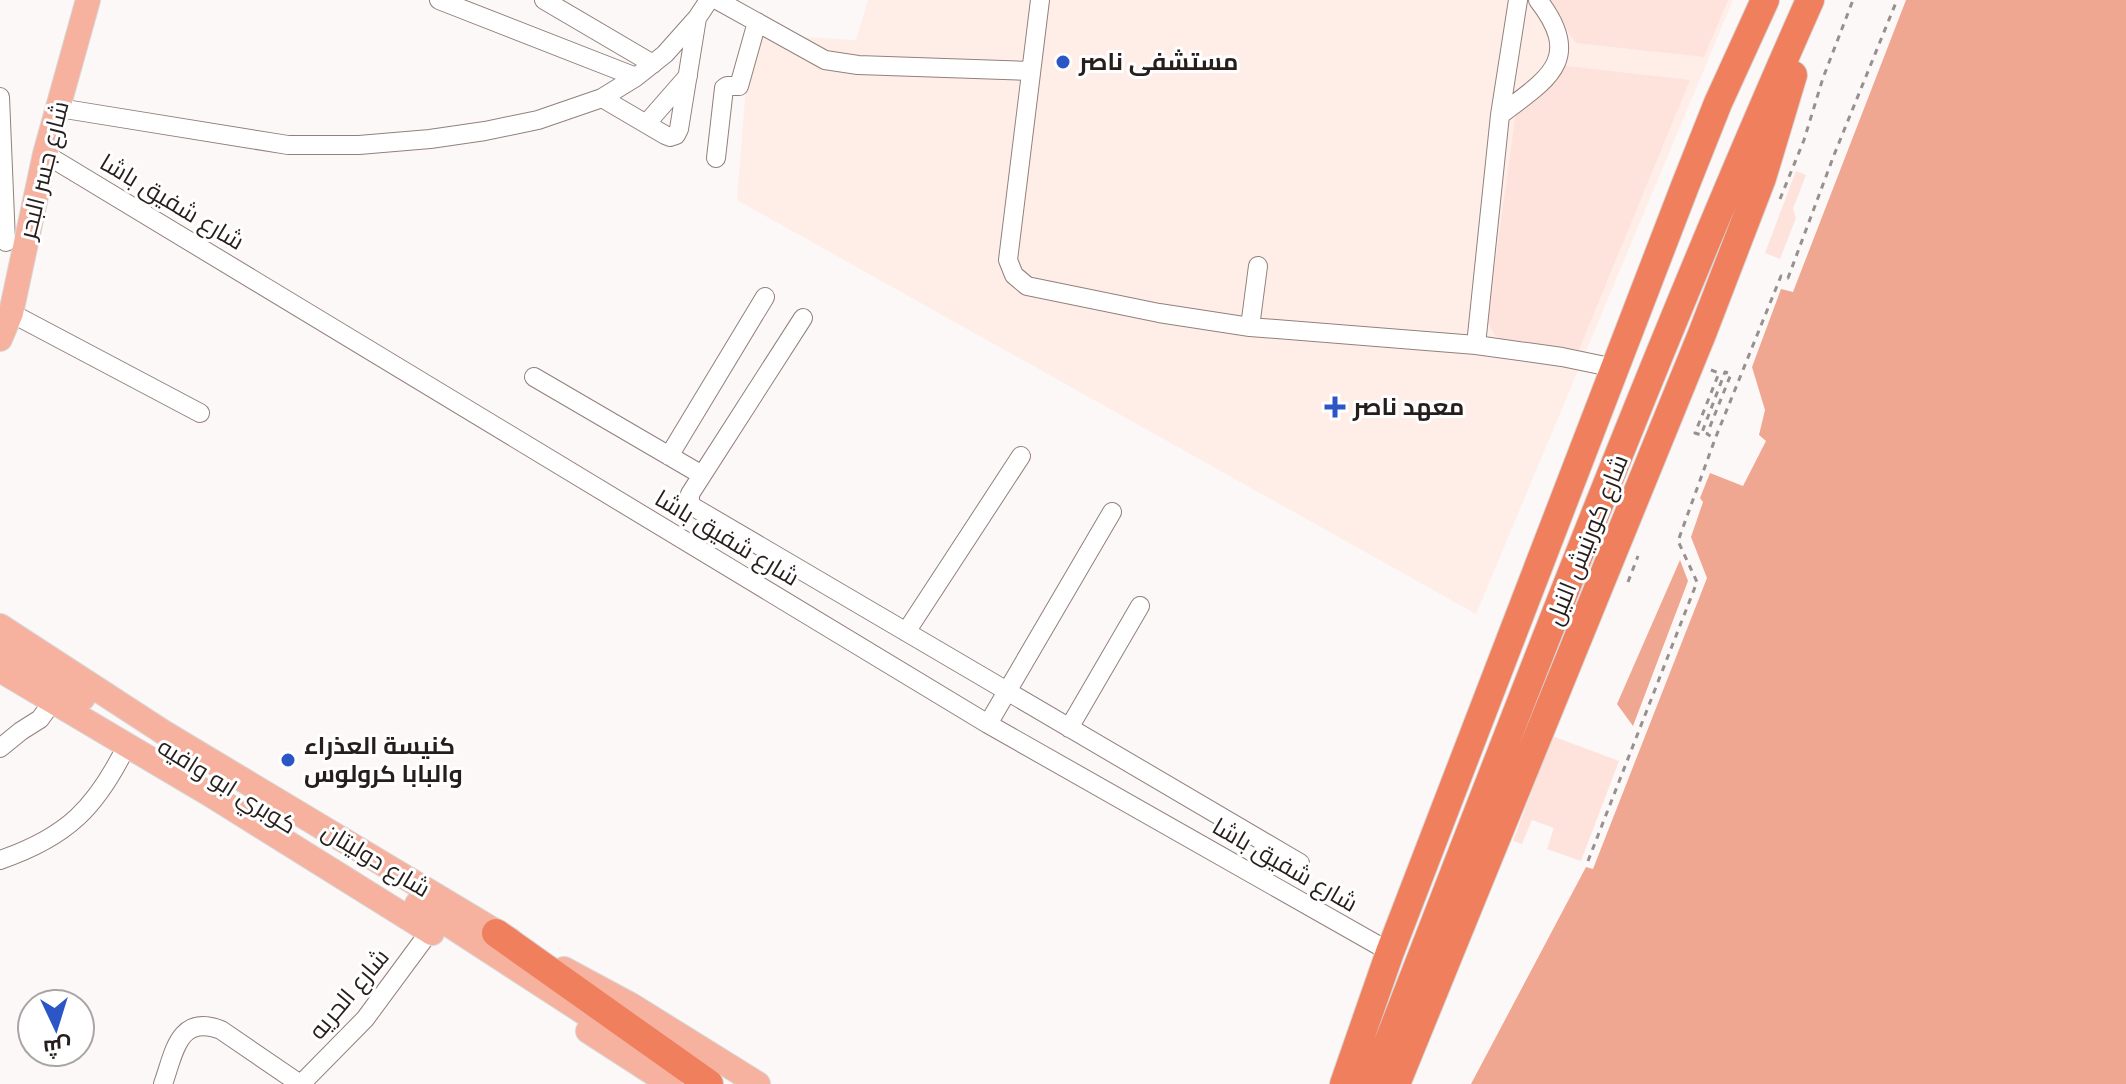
<svg xmlns="http://www.w3.org/2000/svg" width="2126" height="1084" font-family="Lato,Cairo,sans-serif">
	<rect width="100%" height="100%" fill="#fcf8f7"/>
	<path fill="#ffede8" d="M868,0H1733L1476,614L737,200L750,34L856,40Z"/>
	<path fill="#fde3db" d="M1546,0H1728L1704,57L1576,43Z
		M1566,66L1690,80L1578,352L1500,339L1494,334L1487,321L1516,112Z
		M1796,171L1806,175L1793,209L1796,218L1780,259L1765,253Z
		M1552,736L1619,761L1581,861L1547,849L1554,828L1532,820L1522,844L1513,841Z"/>
	<path fill="#f0a791" d="M1906,0H2126V1084H1471L1586,867L1593,869L1707,578L1691,537L1703,502L1700,498L1710,473L1743,486L1766,441L1759,435L1765,410L1752,367L1781,289L1793,292Z
		M1680,560L1688,581L1633,726L1617,704Z"/>
	<g fill="none" stroke-linecap="round" stroke-linejoin="round">
		<defs>
			<path id="minor" d="M439,0L636,77
				M544,0L653,64
				M717,0L825,60L858,65L1030,71
				M1040,0L1008,260L1014,275L1027,286L1159,313L1250,327L1476,345L1562,357L1615,368
				M0,97L6,242
				M602,98L665,135L670,137L676,135L679,129L697,18
				M59,108L288,145H359L430,139L485,131L538,120L602,98L636,77L665,54L697,18L709,0
				M1500,115C1546,80 1585,60 1538,0
				M646,124L688,76
				M45,154L988,724L1390,952
				M716,158L724,88L727,86H739L757,22
				M11,313L200,413
				M803,318L690,494V505L1300,863
				M1250,327L1258,266
				M1476,345L1500,115L1518,0
				M534,377L702,475
				M669,456L765,297
				M906,632L1021,456
				M988,724L1112,512
				M1069,728L1140,606
				M0,748L21,731L40,719L53,701
				M0,860C67,837 96,808 127,745
				M163,1084C174,1054 178,1013 221,1030L300,1084
				M301,1084L365,1019L430,931"/>
			<path id="major" d="M0,339L11,313L45,154L88,0
				M0,626L163,732L510,940
				M0,649L83,698
				M0,670L211,795L432,933
				M417,904L614,1032
				M564,969L631,1005L758,1084
				M588,1031L670,1084"/>
			<path id="highway" d="M496,933L709,1084
				M1344,1084L1390,952L1685,186L1718,103L1765,0
				M1372,1084C1514,721 1652,356 1810,0
				M1396,1084L1702,334L1762,178L1793,75"/>
		</defs>
		<use href="#minor" stroke="#92807b" stroke-width="20"/>
		<use href="#major" stroke="#d8d6d6" stroke-width="26"/>
		<use href="#highway" stroke="#d8d6d6" stroke-width="30"/>
		<path stroke="#96908e" stroke-width="3" stroke-dasharray="6 6" stroke-linecap="butt" d="M1780,199L1804,140L1823,78L1853,0
			M1711,370L1719,373L1695,433L1701,435L1725,372L1731,374L1707,434L1714,438
			M1628,582L1638,556
			M1588,861L1697,582L1678,541L1715,439L1781,276L1788,278L1834,155L1897,0"/>
		<use href="#minor" stroke="#fff" stroke-width="18"/>
		<use href="#major" stroke="#f6b29e" stroke-width="24"/>
		<use href="#highway" stroke="#f07f5d" stroke-width="28"/>
	</g>
	<g fill="#2c56c5" stroke="#fff" stroke-width="3">
		<circle cx="1063" cy="62" r="8"/>
		<path d="M1331 395h8v8h8v8h-8v8h-8v-8h-8v-8h8z"/>
		<circle cx="288" cy="760" r="8"/>
	</g>
	<g text-anchor="middle" stroke-width="6" stroke-linejoin="round" paint-order="stroke">
		<g font-size="24" font-weight="bold" fill="#261e1c" stroke="#fff" text-anchor="start">
			<text x="1079" y="70">مستشفى ناصر</text>
			<text x="1353" y="415">معهد ناصر</text>
			<text x="304" y="754">كنيسة العذراء<tspan x="304" dy="28">والبابا كرولوس</tspan></text>
		</g>
		<g font-size="24" fill="#261e1c" stroke="#fff">
			<text transform="translate(44 170) rotate(-76)" y="8">شارع جسر البحر</text>
			<text transform="translate(172 202) rotate(31)" y="8">شارع شفيق باشا</text>
			<text transform="translate(727 538) rotate(31)" y="8">شارع شفيق باشا</text>
			<text transform="translate(1587 540) rotate(-68)" y="8">شارع كورنيش النيل</text>
			<text transform="translate(227 786) rotate(32)" y="8">كوبري ابو وافيه</text>
			<text transform="translate(376 860) rotate(31)" y="8">شارع دوليتان</text>
			<text transform="translate(1285 865) rotate(30)" y="8">شارع شفيق باشا</text>
			<text transform="translate(349 994) rotate(-50)" y="8">شارع الحريه</text>
		</g>
	</g>
	<g transform="translate(56 1028) rotate(176)"><circle r="38" fill="#ffffff" stroke="#a8a5a4" stroke-width="2"/>
	<path d="M0-6L14 30L0 20L-14 30Z" fill="#2c56c5"/>
	<text y="-12" font-size="22" font-weight="bold" text-anchor="middle" fill="#261e1c">ش</text>
	</g>
</svg>
